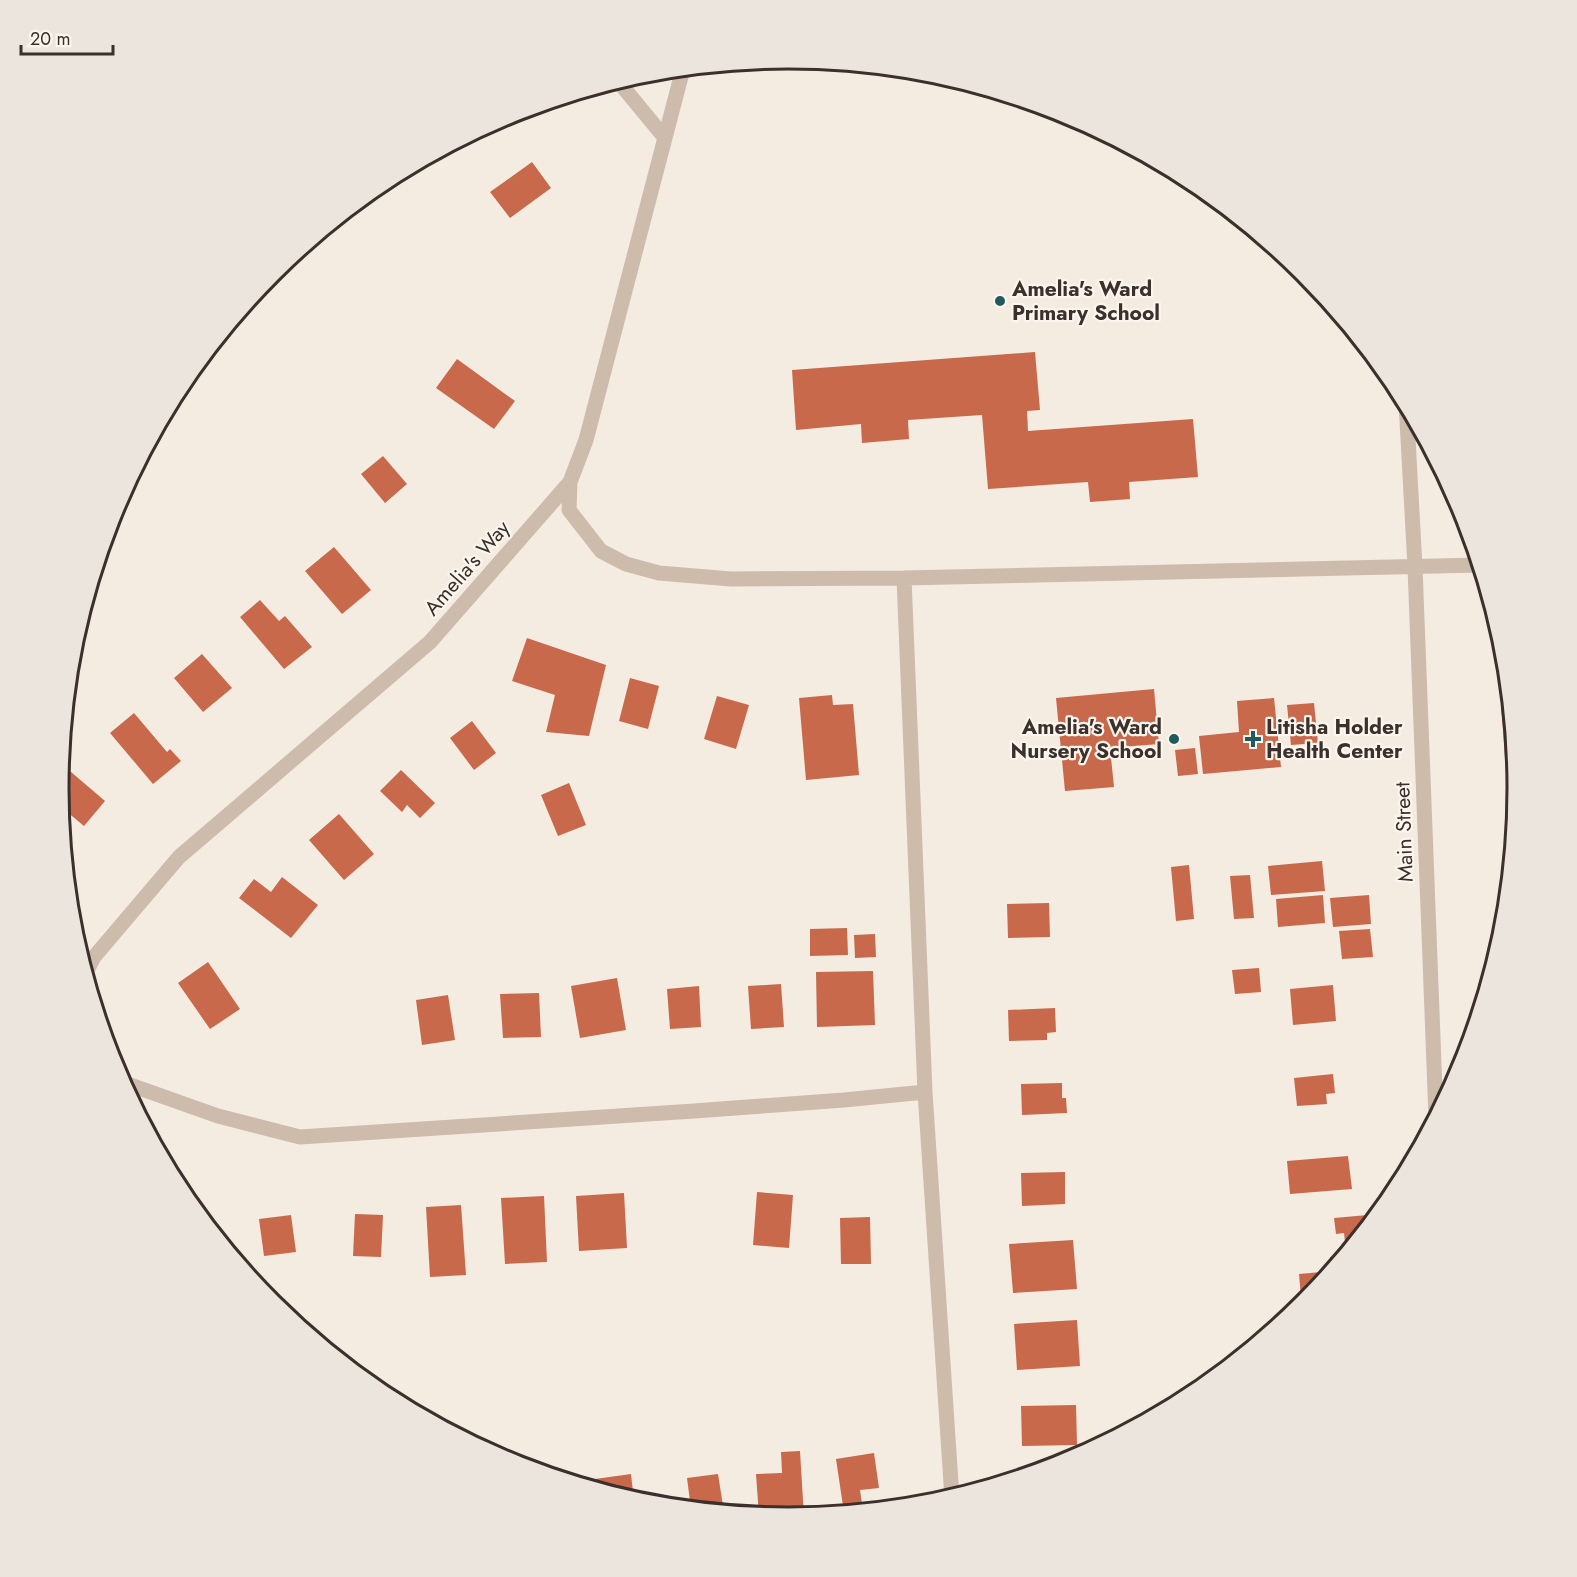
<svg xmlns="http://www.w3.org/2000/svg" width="1577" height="1577" font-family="Jost,sans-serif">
	<rect width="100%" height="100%" fill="#f4ebe1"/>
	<path fill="#c8694b" d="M532,162L551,188L510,218L490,192Z
		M1035,352L1040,410L1027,411L1028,431L1193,419L1198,477L1129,482L1130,499L1090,502L1088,482L988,489L982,415L908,420L909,439L862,443L861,424L796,430L792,370Z
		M457,359L515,401L494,429L436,388Z
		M383,456L407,484L385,503L361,474Z
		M334,547L371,590L342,614L305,571Z
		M260,600L279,621L285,616L312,647L284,669L240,617Z
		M527,638L606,665L589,736L546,732L555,695L512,681Z
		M202,654L232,688L203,712L174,678Z
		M1499,676H1507L1518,789L1516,812H1509Z
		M630,678L659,686L648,729L619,721Z
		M1154,689L1159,744L1110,748L1114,787L1065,791L1056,698Z
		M832,695L833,705L853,704L859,775L806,780L799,698Z
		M717,696L749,705L736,749L704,739Z
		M1274,698L1281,767L1203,774L1199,736L1239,732L1237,701Z
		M1314,703L1318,743L1291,745L1287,705Z
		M134,713L167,752L170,749L181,761L153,784L110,733Z
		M472,721L496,753L474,770L450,738Z
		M1195,748L1198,774L1178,776L1175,750Z
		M64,766L105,801L84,826L60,806L59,788L60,771Z
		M401,770L435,803L420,818L407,805L402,812L380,791Z
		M569,783L586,825L558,836L541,795Z
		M339,814L374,854L344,880L309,840Z
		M1322,861L1325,891L1271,895L1268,866Z
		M1189,865L1194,919L1176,921L1171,867Z
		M1250,875L1254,918L1234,919L1230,876Z
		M282,877L318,905L291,938L239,898L254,879L271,892Z
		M1323,895L1325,923L1278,927L1276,899Z
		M1369,895L1371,924L1333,927L1330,898Z
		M1049,903L1050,937L1008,938L1007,904Z
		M847,928L848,955L810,956V929Z
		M1370,929L1373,957L1342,959L1339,931Z
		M875,934L876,957L855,958L854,935Z
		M208,962L240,1009L210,1029L178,983Z
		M1259,968L1261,992L1235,994L1232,970Z
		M873,971L875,1025L817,1027L816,972Z
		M617,978L626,1030L580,1038L571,986Z
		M781,984L784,1027L751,1029L748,986Z
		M1333,985L1336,1021L1293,1025L1290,989Z
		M699,986L701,1027L670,1029L667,989Z
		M539,993L541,1037L503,1038L500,994Z
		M448,995L455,1040L422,1045L416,1000Z
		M1055,1008L1056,1032L1047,1033V1040L1009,1041L1008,1010Z
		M1333,1074L1335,1093L1326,1094L1327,1104L1297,1106L1294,1078Z
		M1062,1083V1098H1066L1067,1113L1022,1115L1021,1084Z
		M1348,1156L1352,1189L1290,1194L1287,1161Z
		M1065,1172V1204L1022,1206L1021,1173Z
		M757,1192L793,1195L789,1248L753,1245Z
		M624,1193L627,1248L579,1251L576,1196Z
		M544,1196L547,1262L505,1264L501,1198Z
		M461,1205L466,1275L430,1277L426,1207Z
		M355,1214L383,1215L381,1257L353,1256Z
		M1379,1214L1349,1251H1346L1344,1233L1336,1234L1334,1218Z
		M291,1215L296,1252L264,1256L259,1219Z
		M870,1217L871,1264H841L840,1218Z
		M1073,1240L1077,1289L1013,1293L1009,1244Z
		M1330,1257H1341V1261L1312,1296L1301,1297L1299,1274L1332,1271Z
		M1077,1320L1080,1366L1017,1370L1014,1324Z
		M1076,1405L1077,1445L1022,1446L1021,1406Z
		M800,1451L804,1517L788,1518L759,1516L756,1474L782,1473L781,1452Z
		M874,1453L879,1488L860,1490L862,1504L843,1506L836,1459Z
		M631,1474L634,1501L597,1490L595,1479Z
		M718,1474L724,1512L691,1509L687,1478Z"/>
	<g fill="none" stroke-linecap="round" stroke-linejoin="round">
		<path stroke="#cdbbac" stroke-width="15" d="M618,81L665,138
			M1406,402L1415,567L1436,1117
			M570,482L569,510L601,551L626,564L659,573L731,579L904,578L1480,565
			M904,578L925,1092L952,1498
			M85,974L94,957L179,857L430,642L570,482L586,440L683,69
			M122,1082L218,1116L300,1137L694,1111L844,1100L925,1092"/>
	</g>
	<g fill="#1f5a5e" stroke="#fbf5ee" stroke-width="2">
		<circle cx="1000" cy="301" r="6"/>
		<circle cx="1174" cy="739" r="6"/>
		<path d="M1250 730h6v6h6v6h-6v6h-6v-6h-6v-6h6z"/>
	</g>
	<g text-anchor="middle" stroke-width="4.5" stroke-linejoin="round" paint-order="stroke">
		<g font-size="21" font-weight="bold" fill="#3b302b" stroke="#fbf5ee" text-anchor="start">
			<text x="1012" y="296">Amelia's Ward<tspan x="1012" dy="24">Primary School</tspan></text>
			<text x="1162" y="734" text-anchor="end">Amelia's Ward<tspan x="1162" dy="24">Nursery School</tspan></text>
			<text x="1266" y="734">Litisha Holder<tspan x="1266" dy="24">Health Center</tspan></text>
		</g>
		<g font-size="21" fill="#3b302b" stroke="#fbf5ee">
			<text transform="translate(467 568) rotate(-49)" y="7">Amelia's Way</text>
			<text transform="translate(1404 832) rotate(-92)" y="7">Main Street</text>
		</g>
	</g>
	<path d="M0 0H1577V1577H0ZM69 788a719 719 0 1 1 1438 0a719 719 0 1 1-1438 0Z" fill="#ece5de" fill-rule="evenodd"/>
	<path fill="none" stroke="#3b302b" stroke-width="3" d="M69 788a719 719 0 1 1 1438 0a719 719 0 1 1-1438 0Z"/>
	<path d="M21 45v9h92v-9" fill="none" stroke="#3b302b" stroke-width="3"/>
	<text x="30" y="45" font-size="18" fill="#3b302b" stroke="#fbf5ee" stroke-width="4.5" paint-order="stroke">20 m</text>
</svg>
